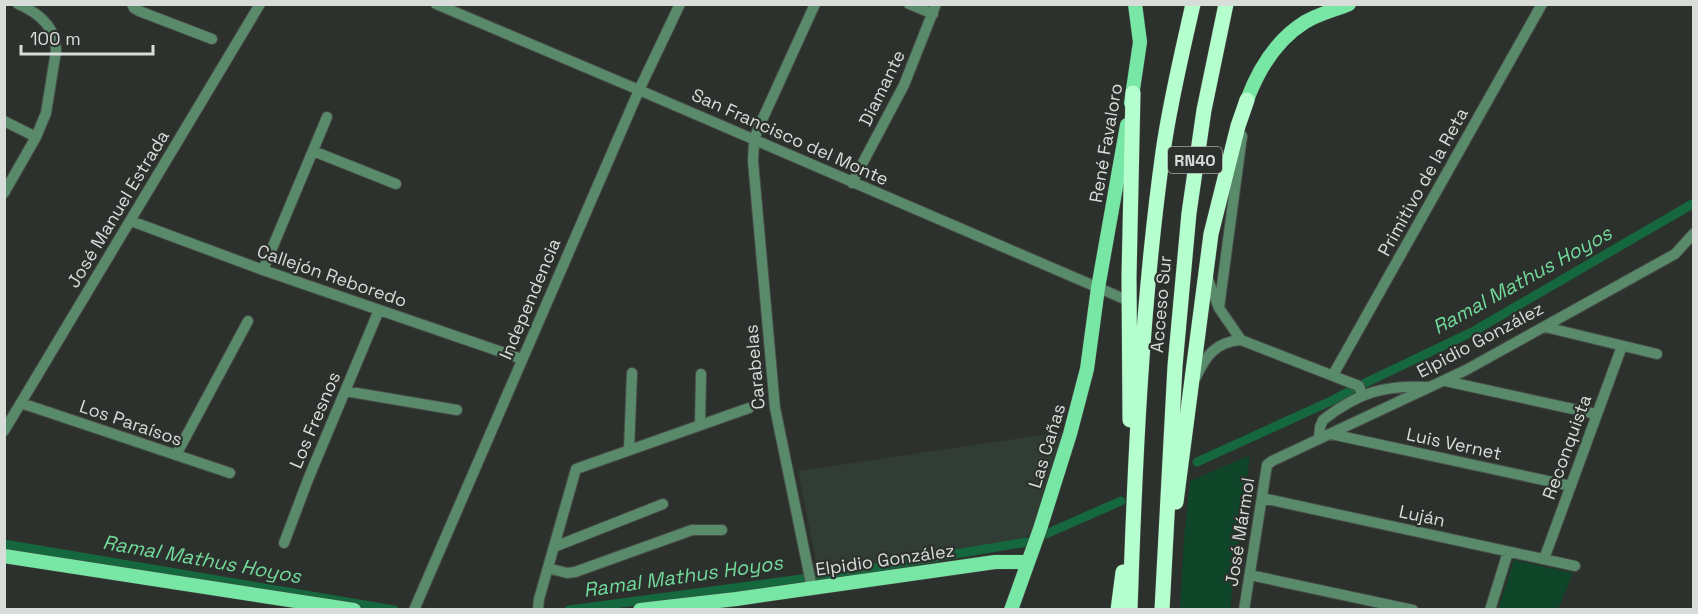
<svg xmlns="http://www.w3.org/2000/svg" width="1698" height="614" font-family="'Space Grotesk',sans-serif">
	<rect width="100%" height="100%" fill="#2c312d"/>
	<path fill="#313c34" d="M1068,431L1038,528L1022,540L818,571L798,471Z"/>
	<path fill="#0f4629" d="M1250,455L1230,609H1180L1184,538L1190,481Z
		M1514,560L1573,573L1558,609H1498Z"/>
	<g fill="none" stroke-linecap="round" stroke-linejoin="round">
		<path stroke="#15683d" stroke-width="9" d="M1365,383L1474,331L1694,203
			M1197,462L1331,401L1352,390
			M1046,534L1121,501
			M4,544L394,610
			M818,577L1027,542
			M569,610L802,579"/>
		<defs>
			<path id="minor" d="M18,4C39,13 56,27 56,51L46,113L36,137
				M132,4L134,8L139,11L212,39
				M436,4L639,90L1129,301
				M909,4L933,14
				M4,121L36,137L4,193
				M313,151L396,184
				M852,183L904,85L936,4
				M131,221L263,270L522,359
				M263,270L327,117
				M1207,277L1219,308L1241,340
				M1219,308L1242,136
				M1545,327L1657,354
				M1333,375L1542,4
				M1196,377C1206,355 1216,342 1241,340L1359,386L1362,395
				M1445,381L1596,414
				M345,391L457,410
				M21,403L230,473
				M700,425L701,374
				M4,431L260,4
				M1331,434L1571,486
				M1319,439L1320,427L1323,420C1359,392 1384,385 1428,387
				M629,450L632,373
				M176,455L248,321
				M1262,498L1575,566
				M284,543L309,477L379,310
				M554,547L663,504
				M1544,559L1622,346
				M548,568L567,573L575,572L692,530H722
				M1250,575L1413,610
				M812,588L775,408L753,161L754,140L758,129L815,4
				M414,610L639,90L680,4
				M538,610L539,599L576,469L749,408
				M1244,610L1267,465L1272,461L1466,370L1675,254L1694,233
				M1490,610L1508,552"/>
			<path id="major" d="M1247,100C1259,68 1276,40 1305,22C1318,14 1335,10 1349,4
				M1131,103L1140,42L1135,4
				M4,556L354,610
				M640,610L736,599L995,562H1028
				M1011,610L1040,529L1070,434L1087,369L1098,288L1127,125"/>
			<path id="highway" d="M1130,420L1129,277L1133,93
				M1176,502L1211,234L1238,126L1247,100
				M1118,610L1123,572
				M1130,610C1135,457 1142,303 1163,152C1170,102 1182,53 1193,4
				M1162,610L1175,366L1189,213L1204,110L1226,4"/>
		</defs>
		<use href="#minor" stroke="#484d49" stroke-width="12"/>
		<use href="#major" stroke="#484d49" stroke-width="15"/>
		<use href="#highway" stroke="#484d49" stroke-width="16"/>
		<use href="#minor" stroke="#598b6b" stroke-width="10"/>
		<use href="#major" stroke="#78e6a4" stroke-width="14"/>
		<use href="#highway" stroke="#b5fece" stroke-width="15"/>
	</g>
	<g text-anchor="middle" stroke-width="4.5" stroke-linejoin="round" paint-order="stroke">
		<rect fill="#2c312d" stroke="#a5a9a6" stroke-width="1.5" x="1168" y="147" width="54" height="26" rx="4.5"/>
		<g font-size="16" font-weight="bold" fill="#d9ddda">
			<text x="1195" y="166">RN40</text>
		</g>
		<g font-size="18" fill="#d9ddda" stroke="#2c312d">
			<text transform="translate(882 88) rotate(-64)" y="6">Diamante</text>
			<text transform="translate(790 137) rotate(24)" y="6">San Francisco del Monte</text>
			<text transform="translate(1106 143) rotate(-80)" y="6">René Favaloro</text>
			<text transform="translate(1423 182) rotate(-61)" y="6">Primitivo de la Reta</text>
			<text transform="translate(118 209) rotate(-59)" y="6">José Manuel Estrada</text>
			<text transform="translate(332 276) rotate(19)" y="6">Callejón Reboredo</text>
			<text transform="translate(530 299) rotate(-67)" y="6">Independencia</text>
			<text transform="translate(1161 304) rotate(-85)" y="6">Acceso Sur</text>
			<text transform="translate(1480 340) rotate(-28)" y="6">Elpidio González</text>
			<text transform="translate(755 367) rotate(-95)" y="6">Carabelas</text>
			<text transform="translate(315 420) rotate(-67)" y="6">Los Fresnos</text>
			<text transform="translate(131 423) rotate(19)" y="6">Los Paraísos</text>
			<text transform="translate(1454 444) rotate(12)" y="6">Luis Vernet</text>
			<text transform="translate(1047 446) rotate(-73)" y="6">Las Cañas</text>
			<text transform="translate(1567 447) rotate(-70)" y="6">Reconquista</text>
			<text transform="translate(1422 516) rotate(12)" y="6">Luján</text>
			<text transform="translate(1240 532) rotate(-81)" y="6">José Mármol</text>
			<text transform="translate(885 560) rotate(-8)" y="6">Elpidio González</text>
		</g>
		<g font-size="20" font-style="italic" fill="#72da9b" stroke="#2c312d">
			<text transform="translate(1522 280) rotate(-29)" y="7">Ramal Mathus Hoyos</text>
			<text transform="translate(202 559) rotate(10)" y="7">Ramal Mathus Hoyos</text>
			<text transform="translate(683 576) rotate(-8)" y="7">Ramal Mathus Hoyos</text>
		</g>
	</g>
	<rect width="1698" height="614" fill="none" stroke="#d9ddda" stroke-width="12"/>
	<path d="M21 45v9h132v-9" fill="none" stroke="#d9ddda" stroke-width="3"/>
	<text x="30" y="45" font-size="18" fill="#d9ddda" stroke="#2c312d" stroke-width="4.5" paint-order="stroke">100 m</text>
</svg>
